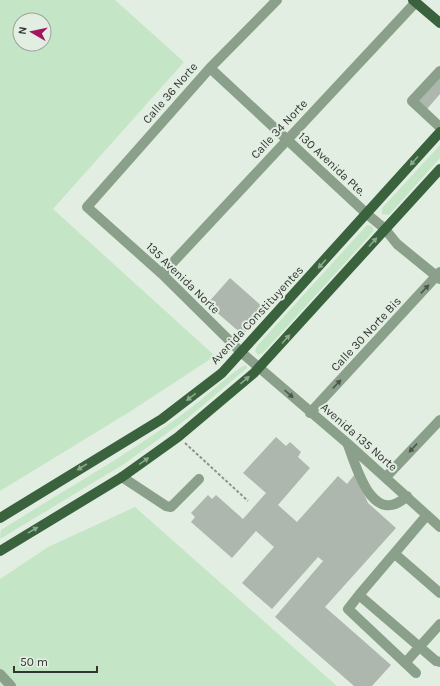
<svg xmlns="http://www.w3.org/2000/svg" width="440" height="686" font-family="Karla,sans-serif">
	<rect width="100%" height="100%" fill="#e3eee3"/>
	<path fill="#c4e6c6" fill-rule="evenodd" d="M0,0H115L184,62L53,209L215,356L131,411L0,491ZM20,20H44V44H20Z
		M440,145V158L389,215L382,214V208Z
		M367,225L372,226L374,231L264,352L258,355L255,351L257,346Z
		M246,365L247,368L188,418L124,464L0,539L1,530C68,487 138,450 201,400C209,393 238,367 246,365Z
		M135,507L337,686H0V579L48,547Z"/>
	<path fill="#adb7ad" d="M440,76V94L427,109L418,101Z
		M230,278L265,309L243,335L207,304Z
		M276,437L286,446L290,442L301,452L298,457L310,468L278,505L297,522L338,476L347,484L355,474L368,503L396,528L325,607L391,665L372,686H354L275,617L323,561L318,557L272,609L242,583L274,547L256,531L232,558L191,522L195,517L191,513L208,495L212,499L216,495L243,519L266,493L243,473Z"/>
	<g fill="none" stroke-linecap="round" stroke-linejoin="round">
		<path stroke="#8c958c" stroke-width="2" stroke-dasharray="3 2" stroke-linecap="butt" d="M185,443L248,501"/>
		<path stroke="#8aa08a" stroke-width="10" d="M277,0L210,68L87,207L162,274L242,353L347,443L440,527
			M210,68L367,214L385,229L397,244L440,279
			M440,71L412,101L440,127
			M162,274L416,2
			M310,413L440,272
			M348,445C357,469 373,528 407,496
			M122,477L166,506L171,507L199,479
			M386,477L440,420
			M427,515L359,595L436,661L440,662
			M395,554L440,593
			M359,595L348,609L416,673
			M405,663L440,624
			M0,674L11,686"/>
		<path stroke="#39623d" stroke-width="10" d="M413,0L440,23
			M0,518L162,419L222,373L440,132
			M0,551L122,477L178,437L254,373L440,169"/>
	</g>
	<defs><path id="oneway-solid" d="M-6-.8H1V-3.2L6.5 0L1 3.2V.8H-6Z"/></defs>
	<g fill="#8ea890">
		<use href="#oneway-solid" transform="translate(414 161) rotate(132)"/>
		<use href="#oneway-solid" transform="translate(373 242) rotate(-48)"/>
		<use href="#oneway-solid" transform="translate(322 264) rotate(132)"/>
		<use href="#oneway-solid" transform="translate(286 339) rotate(-48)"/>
		<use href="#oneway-solid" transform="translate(245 380) rotate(-40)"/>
		<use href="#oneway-solid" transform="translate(191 397) rotate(143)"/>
		<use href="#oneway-solid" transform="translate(144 461) rotate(-35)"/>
		<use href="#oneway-solid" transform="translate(82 467) rotate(148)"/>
		<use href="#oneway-solid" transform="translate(33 530) rotate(-31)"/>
	</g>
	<g fill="#4c564c">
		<use href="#oneway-solid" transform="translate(425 289) rotate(-47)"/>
		<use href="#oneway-solid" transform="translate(337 384) rotate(-47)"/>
		<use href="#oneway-solid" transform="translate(289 394) rotate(42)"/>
		<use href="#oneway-solid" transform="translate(413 448) rotate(133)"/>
	</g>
	<g text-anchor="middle" stroke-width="4" stroke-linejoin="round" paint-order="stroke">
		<g font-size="12" fill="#313631" stroke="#e3eee3">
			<text transform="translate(170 93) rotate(-49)" y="4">Calle 36 Norte</text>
			<text transform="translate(279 129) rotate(-47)" y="4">Calle 34 Norte</text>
			<text transform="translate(332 164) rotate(43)" y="4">130 Avenida Pte.</text>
			<text transform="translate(183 278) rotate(44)" y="4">135 Avenida Norte</text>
			<text transform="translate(257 315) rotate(-47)" y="4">Avenida Constituyentes</text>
			<text transform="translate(366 334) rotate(-47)" y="4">Calle 30 Norte Bis</text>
			<text transform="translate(359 437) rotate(41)" y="4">Avenida 135 Norte</text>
		</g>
	</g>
	<g transform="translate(32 32) rotate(279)"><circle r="19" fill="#e3eee3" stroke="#9ca49c"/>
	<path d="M0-3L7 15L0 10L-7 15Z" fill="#a2165f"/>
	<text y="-6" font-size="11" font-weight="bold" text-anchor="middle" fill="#313631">N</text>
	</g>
	<path d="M14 666v6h83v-6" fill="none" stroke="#313631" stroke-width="2"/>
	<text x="20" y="666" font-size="12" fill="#313631" stroke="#e3eee3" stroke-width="3" paint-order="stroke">50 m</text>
</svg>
